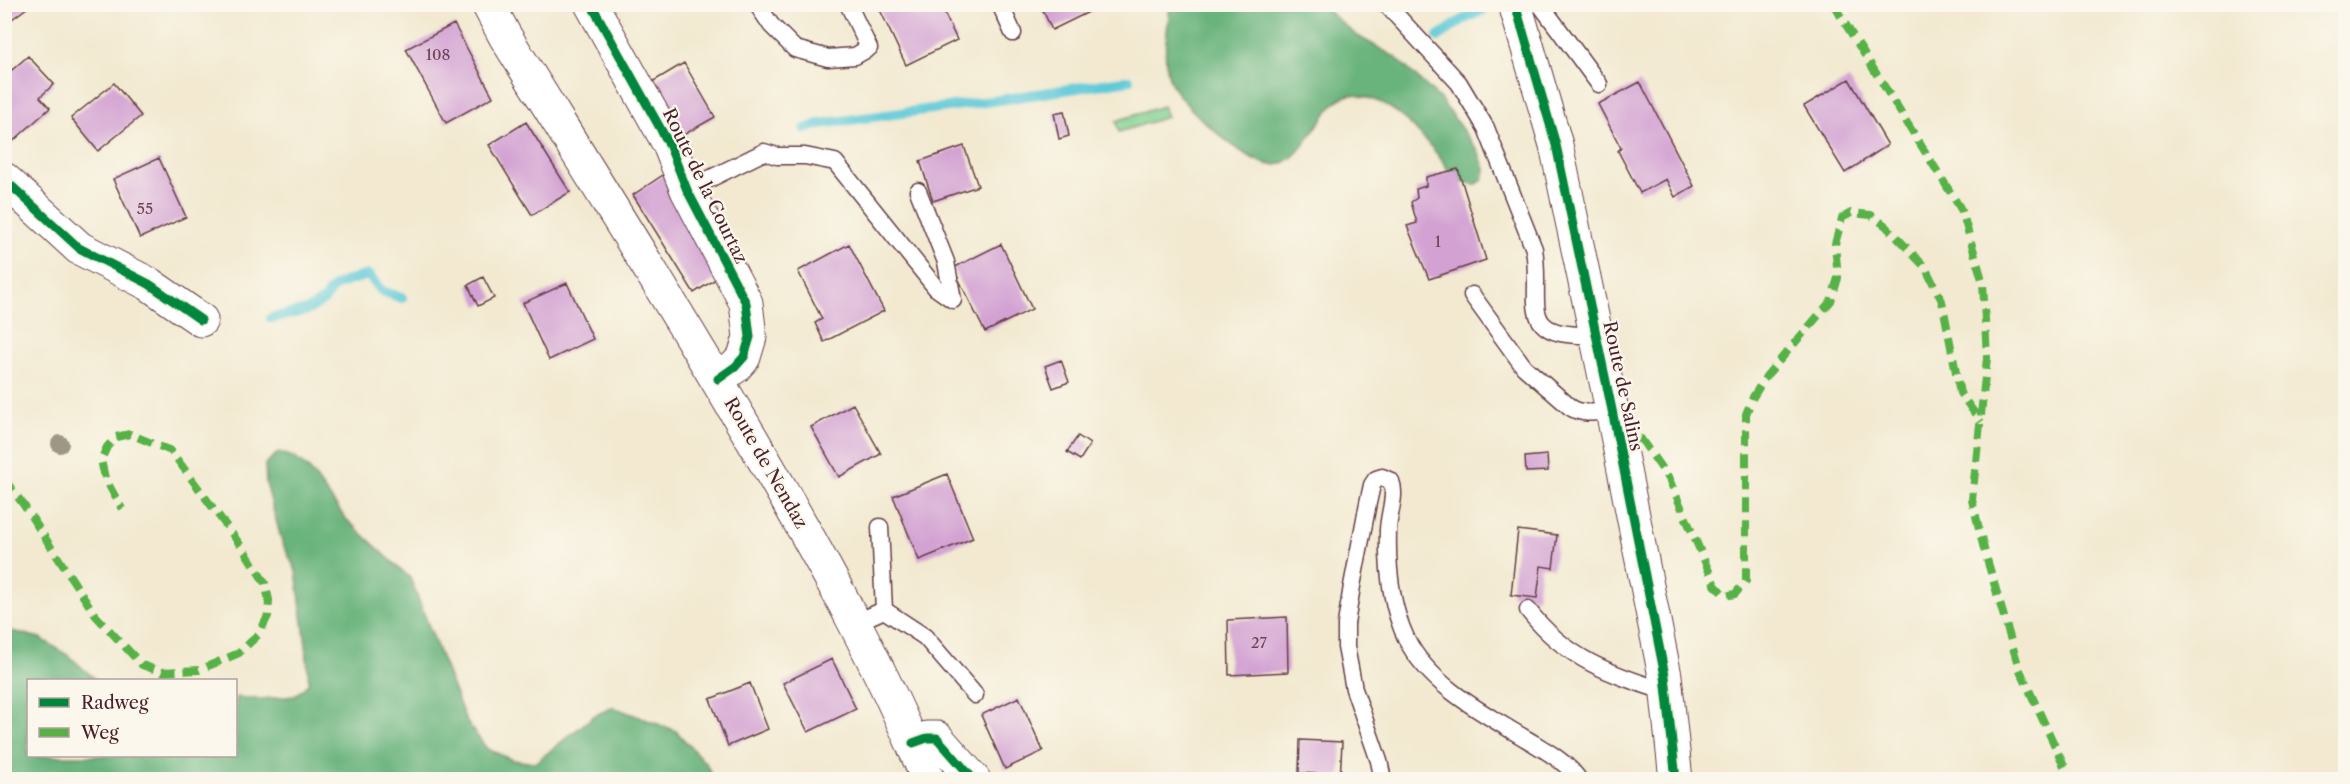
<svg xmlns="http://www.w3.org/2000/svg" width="2350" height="784" font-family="'Libre Caslon Text',serif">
	<rect width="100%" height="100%" fill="#fbf7ec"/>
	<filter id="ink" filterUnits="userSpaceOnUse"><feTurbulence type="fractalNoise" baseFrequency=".0167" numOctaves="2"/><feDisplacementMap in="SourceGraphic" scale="12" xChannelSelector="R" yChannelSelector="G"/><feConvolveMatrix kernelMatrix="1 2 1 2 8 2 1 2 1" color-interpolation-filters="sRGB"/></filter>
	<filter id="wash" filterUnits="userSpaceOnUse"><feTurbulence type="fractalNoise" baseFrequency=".008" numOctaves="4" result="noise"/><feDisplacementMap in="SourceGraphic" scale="24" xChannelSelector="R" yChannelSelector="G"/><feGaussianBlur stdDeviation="1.35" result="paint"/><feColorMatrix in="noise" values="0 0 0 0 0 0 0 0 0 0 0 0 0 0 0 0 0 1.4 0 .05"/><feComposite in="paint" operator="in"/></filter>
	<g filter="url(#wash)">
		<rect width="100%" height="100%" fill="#f2e9d0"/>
		<path fill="#82d191" stroke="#66785e" stroke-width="1.5" d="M1163,106L1167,117L1119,132L1116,121Z"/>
		<path fill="#69b37b" stroke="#5a6953" stroke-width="1.5" d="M1170,5H1321L1356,35L1395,57L1440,99L1478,151L1485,169L1483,180L1475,185C1469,183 1460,181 1454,177C1448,172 1443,161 1438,155C1414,127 1394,101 1356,95C1324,90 1308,164 1274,165C1249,166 1183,107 1172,85C1160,61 1168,30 1170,5Z
			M279,452L295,458L310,470L346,519L410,578L466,721L487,749L513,760L535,763L594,716L613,707L676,731L707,765L713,779H5V636L12,631L40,638L69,656L96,680H28V756H236V697L262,699L295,696L309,683L306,645L296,571L282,542L266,483L265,464Z"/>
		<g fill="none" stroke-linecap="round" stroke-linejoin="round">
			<path stroke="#5ec9d8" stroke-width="10" d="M1438,37L1462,20L1483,10
				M805,129L819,124L992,101L1129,80
				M271,318L308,310L325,299C331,282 352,280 368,275L382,291L402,298"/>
		</g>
		<g id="blocks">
			<path fill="#d3a2d3" d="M4,4H32L4,25Z
				M892,4H940L957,40L906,65L880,10Z
				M1040,4H1105L1052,30Z
				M454,24L493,97L446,123L406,49Z
				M28,56L54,84L40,97L50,108L10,144L5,138V62L12,70Z
				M684,63L715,117L678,138L647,85Z
				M1849,79L1888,145L1845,173L1804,106Z
				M1640,82L1694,186L1675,197L1666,179L1640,193L1618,151L1621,148L1598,104Z
				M114,83L141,116L98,151L71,118Z
				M1064,111L1069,136L1059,139L1054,113Z
				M526,122L570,192L532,215L489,145Z
				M964,146L978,186L933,201L920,161Z
				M159,158L186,217L140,238L113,179Z
				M1458,169L1486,260L1429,279L1407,226L1417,223L1411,202L1417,198L1416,189L1426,186V177Z
				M666,173L722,275L694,293L633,195Z
				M849,244L884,311L824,342L815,323L822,319L798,271Z
				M1001,244L1032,309L985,332L953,268Z
				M483,277L494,298L478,306L468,285Z
				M567,283L593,339L549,360L523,303Z
				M1061,360L1069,382L1053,388L1045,366Z
				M853,404L881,454L839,477L811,427Z
				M1078,436L1090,444L1080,460L1067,452Z
				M1547,455L1548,471L1526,472L1525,457Z
				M947,474L973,538L919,560L893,496Z
				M1518,530L1557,535L1553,568L1541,566L1537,598L1511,595Z
				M1287,617L1288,672L1229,675L1228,620Z
				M832,659L856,709L808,732L783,683Z
				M750,683L768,729L728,746L710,699Z
				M1019,697L1043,751L1005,769L981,715Z
				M1300,740L1342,742L1340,780H1319V774L1299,773Z"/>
		</g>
	</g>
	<g filter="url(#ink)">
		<use href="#blocks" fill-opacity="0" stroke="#633d44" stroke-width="1.5"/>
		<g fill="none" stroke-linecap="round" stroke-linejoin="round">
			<defs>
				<path id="service" d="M757,4L771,25L795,49L828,58L855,56L869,48L848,4
					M1000,4L1013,33
					M1386,4L1459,83L1486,128L1534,249C1543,304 1514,338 1595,335
					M1540,4L1599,84
					M687,190L764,152L777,156H805L835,162L936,288L953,300L946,262L918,191
					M1472,295L1524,367L1570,407C1583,416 1597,412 1612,410
					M880,527L884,610
					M1528,610C1566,659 1610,674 1667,692
					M855,623L884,610L925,637L975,695
					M1383,780L1379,761L1354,689L1346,647V624L1352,586L1368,503L1372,485L1376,479L1382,477L1391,481C1397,496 1388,515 1388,531C1387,566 1391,606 1406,638C1429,686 1485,714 1528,740C1546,751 1567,762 1579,780"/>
				<path id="minor" d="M591,4L669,144L687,190L746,303L750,337L744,357L735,367L718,379
					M4,179L79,248L149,284L201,320
					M913,743L927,738H937L974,780"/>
				<path id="tertiary" d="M1515,4L1556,145L1612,410L1665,676L1676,780"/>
				<path id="secondary" d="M488,4L505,36C593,178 683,320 767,465C826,567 883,670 928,780"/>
			</defs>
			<use href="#service" stroke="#633d44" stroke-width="19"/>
			<use href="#minor" stroke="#633d44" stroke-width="35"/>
			<use href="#tertiary" stroke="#633d44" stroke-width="35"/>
			<use href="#secondary" stroke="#633d44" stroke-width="35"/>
			<use href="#service" stroke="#fff" stroke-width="16"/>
			<use href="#minor" stroke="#fff" stroke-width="33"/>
			<use href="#tertiary" stroke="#fff" stroke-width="33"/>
			<use href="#secondary" stroke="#fff" stroke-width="33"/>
			<path stroke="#57b146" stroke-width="8" stroke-dasharray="15 8" stroke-linecap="butt" d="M1833,4L1962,211L1983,283L1987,358L1972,500L1984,549L2019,668L2065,768L2066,780
				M1617,438L1633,436L1641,439L1669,479L1715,585L1725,596L1735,594L1746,581V414L1753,397L1767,375L1831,301L1838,278L1835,244L1842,218L1851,213L1871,215L1886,226L1925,267L1942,301L1960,393L1981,422
				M4,479L23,504L96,616L142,665L162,672L199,670L239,653L259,634L268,616L269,600L265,583L244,550L171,451L130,434L116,437L107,447L101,460L105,478L122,509"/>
			<defs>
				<path id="cycleway" d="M591,4L669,144L687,190L746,303L750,337L744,357L735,367L718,379
					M1515,4L1556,145L1612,410L1665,676L1676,780
					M4,179L79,248L149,284L201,320
					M913,743L927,738H937L974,780"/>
			</defs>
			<use href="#cycleway" stroke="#fbf7ec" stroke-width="13"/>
			<use href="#cycleway" stroke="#00873e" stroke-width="9"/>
		</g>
		<circle fill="#9f9786" cx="60" cy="444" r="9"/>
	</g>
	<g text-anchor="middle" stroke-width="4.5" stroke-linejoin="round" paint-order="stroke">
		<g font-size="15" fill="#6c4055">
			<text x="438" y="60">108</text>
			<text x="145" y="214">55</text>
			<text x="1438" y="247">1</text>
			<text x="1259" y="648">27</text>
		</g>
		<g font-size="18" fill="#4a1f2b" stroke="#fbf7ec">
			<text transform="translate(705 186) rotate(64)" y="6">Route de la Courtaz</text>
			<text transform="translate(1623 386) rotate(78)" y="6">Route de Salins</text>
			<text transform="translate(766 463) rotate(60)" y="6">Route de Nendaz</text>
		</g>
	</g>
	<rect width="2350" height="784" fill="none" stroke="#fbf7ec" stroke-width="24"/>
	<rect x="27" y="679" width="210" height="78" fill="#fbf7ec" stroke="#b4a19f" stroke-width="1.5"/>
	<rect x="39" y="698" width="30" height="9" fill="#00873e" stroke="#b4a19f" stroke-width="1.5"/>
	<text x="81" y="709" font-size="18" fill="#4a1f2b">Radweg</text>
	<rect x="39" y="728" width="30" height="9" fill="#57b146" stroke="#b4a19f" stroke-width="1.5"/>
	<text x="81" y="739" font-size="18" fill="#4a1f2b">Weg</text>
</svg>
